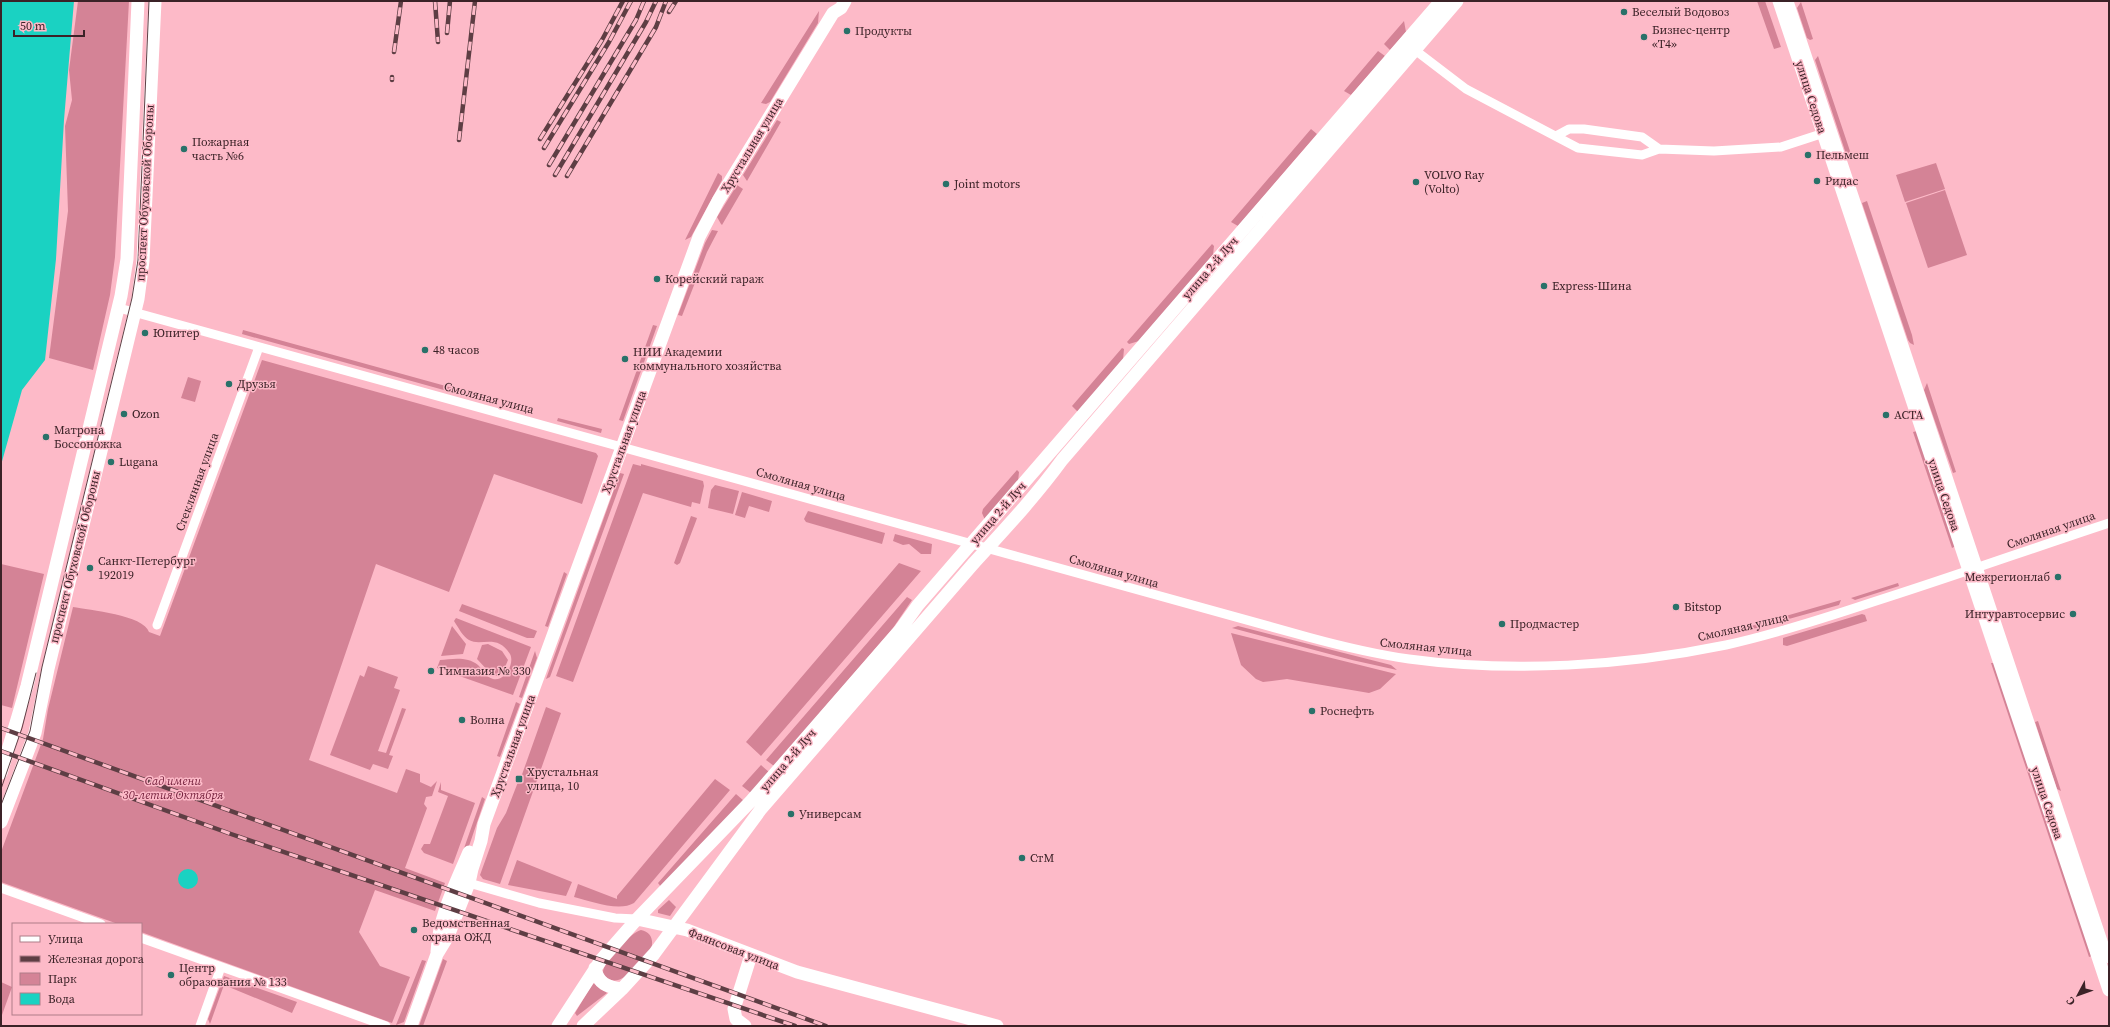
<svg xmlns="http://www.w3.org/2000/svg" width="2110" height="1027" font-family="'Source Serif 4',serif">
	<rect width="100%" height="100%" fill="#fdbac8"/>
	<path fill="#d48396" d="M78,1H129L115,257L110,295L93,370L49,358L68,211L65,126L72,100L69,70Z
		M1757,1H1765L1781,47L1774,49Z
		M1801,2L1813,39L1810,40L1807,38L1797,8Z
		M819,11L818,23L770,102L766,104L761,103Z
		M1404,21L1406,32L1390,50L1384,44Z
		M1378,51L1385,56L1351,95L1344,91Z
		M1818,56L1852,157L1846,154L1815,60Z
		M777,120L781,122L747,181L743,175Z
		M1311,129L1317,134L1238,226L1231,222Z
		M1936,163L1945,189L1905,202L1896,175Z
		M718,173L722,176V180L691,237L685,240Z
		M737,185L743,189L722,225L721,224L717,217Z
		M1945,190L1967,255L1928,268L1906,203Z
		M1867,201L1912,335L1914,345L1910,343L1908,340L1862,203Z
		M712,230L718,231L707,252L682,316L678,315L705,243Z
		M1212,244L1214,246L1213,255L1139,341L1129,344L1127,342Z
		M653,325L657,326L623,421L619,420Z
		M243,330L471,393L469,397L242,334Z
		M1122,348L1124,349L1123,360L1078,412L1072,406Z
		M262,360L596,453L598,456L582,504L494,474L449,592L376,564L309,760L397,793L406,769L420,774V782L431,787L437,781L432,796L426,797L424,804L427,808L405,868L445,883L435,911L375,890L359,932L380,966L410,977L392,1023L141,932V924H118L1,882V852L43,739L48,709L73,607C89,610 144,615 149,632L160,636Z
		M188,377L201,381L195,402L181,398Z
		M1927,383L1956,472L1953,473L1924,390Z
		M558,418L602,429L601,433L557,421Z
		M1917,431L1956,546L1952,548L1913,432Z
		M633,464L641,466V464L703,481L704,486L700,504L692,502L691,507L643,493L573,682L556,676Z
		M1017,470L1019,472L1018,482L985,520L982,513L983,509Z
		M620,473L624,474L550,677L546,679Z
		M715,485L739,491L733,514L708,508L711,490Z
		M742,492L772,501L769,512L749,506L745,518L735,515Z
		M808,511L885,533L882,544L806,522L804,519Z
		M691,516L697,518L696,521L680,563L677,565L674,563Z
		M895,534L932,544L931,554H921L909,544L903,545L893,541Z
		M899,563L921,571L761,756L746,742Z
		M1,564L44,574L12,708L1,705Z
		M564,572L567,574L548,627L545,626Z
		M1898,583L1899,586L1855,600L1851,598Z
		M907,597L912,600L893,628L774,766L766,760Z
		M1841,600L1839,605L1735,634L1733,633L1734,631Z
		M462,604L537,631L534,638H527L459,611Z
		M1862,614L1865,615L1867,621L1787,646L1783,645V638Z
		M456,618L531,647L513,695L437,668L440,660C452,659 467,656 478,665C483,670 486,677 493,679C505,682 515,663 510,654C497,633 481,647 469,640C463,637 458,627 454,621Z
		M452,626L466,644L463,654L441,656Z
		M1238,626L1391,665L1397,670L1352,660L1232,628Z
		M1231,633L1396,674L1380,689L1369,693L1287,679L1263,682L1256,679L1241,665Z
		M488,644L502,651L508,660L503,672L497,676L491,674L477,659L482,645Z
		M535,651L537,658L522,698L519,697Z
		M1991,663H1994L2092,956L2089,957Z
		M368,666L398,677L394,688L400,690L378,751L386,753L402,708L406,709L389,755L393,756L388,769L373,764L370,770L330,755L360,675L364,677Z
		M516,702L520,704L500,757L497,756Z
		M546,707L561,713L500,884L483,879L480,875L497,828L506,813L518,782L519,783Z
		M2038,721L2061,791L2057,789L2035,722Z
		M761,765L769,772L751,793L742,786Z
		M715,779L730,790L634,903C619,912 590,901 574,897L578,884L617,899V896Z
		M441,782V790L475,803L453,864L424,853L421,849L424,844H430L448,796L438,792Z
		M736,794L744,801L661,887L658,883Z
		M482,797L485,799L469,846L462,854Z
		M517,860L572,882L566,896L508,885Z
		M669,900L676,907L670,916L658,913V910Z
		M641,930C651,932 654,940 651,949C641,960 618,996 603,973C602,963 631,932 641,930Z
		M443,959L447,961L423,1026H419Z
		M422,960L426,961L404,1022L396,1025Z
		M224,976L297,1002L292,1013L224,985L210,1024L208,1019Z
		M1,982L12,987L2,1015L1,1014Z
		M593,983L607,993L577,1016L575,1013Z"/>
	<path fill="#1ad2c2" d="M1,1H74L64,120L56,259L45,360L22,390L1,465Z
		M178 879a10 10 0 1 1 20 0a10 10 0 1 1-20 0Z"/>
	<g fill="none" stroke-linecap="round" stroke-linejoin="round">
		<path stroke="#fff" stroke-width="9" d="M1789,1L2109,959
			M1411,47L1466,89L1578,148L1642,155L1659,149L1714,151L1781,147L1827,132
			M1556,136L1569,129H1584L1642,137L1659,149
			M119,308L1308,637C1341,646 1374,654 1409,659C1512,673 1624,666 1726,645C1776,634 1825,618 1873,602C1952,577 2030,549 2109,523
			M157,625L259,347
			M469,883L539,903L615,918L637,919
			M1,888L101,924
			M141,938L386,1026
			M200,1026L221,967"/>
		<path stroke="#fff" stroke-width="13" d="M1779,1L2109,990
			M1,773L27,686L121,296L127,259L138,1
			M1,822L35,733L48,669L138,299L143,261L155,1
			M637,919L687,930L797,972L997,1026
			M437,952C439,916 455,885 469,852
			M595,968C598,984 607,987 622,989
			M411,1026L437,954L448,936L469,883L472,869L481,841L484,824L699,237L718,201L833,13L841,8L845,1
			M558,1026L601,960L637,919L751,801L900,630L918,605L1441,1
			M583,1026L622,989L654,954L761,809L973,564C1004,530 1035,497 1062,460L1457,1
			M745,1026L736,1019L734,1009L751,955"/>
		<path stroke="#5e3e44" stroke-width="1" d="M1,789L22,728L36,673
			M1,805L30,731L42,667L132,298L138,260L149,1"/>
		<defs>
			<path id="rail" d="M435,1L438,42
				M669,12L676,1
				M447,33L450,1
				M394,52L401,1
				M392,80V77
				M540,139L602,40L623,1
				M459,140L475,1
				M544,148L609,42L631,1
				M549,165L636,20L644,1
				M555,175L646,22L656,1
				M567,176L656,27L666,1
				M1,728L826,1026
				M1,751L231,834L795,1026"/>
		</defs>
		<use href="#rail" stroke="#5e3e44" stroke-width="4.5"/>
		<use href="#rail" stroke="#fdbac8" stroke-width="3" stroke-dasharray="9" stroke-linecap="butt"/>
	</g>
	<g fill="#297169" stroke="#fdbac8" stroke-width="1.5">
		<circle cx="1624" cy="12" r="4"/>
		<circle cx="847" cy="31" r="4"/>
		<circle cx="1644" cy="37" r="4"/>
		<circle cx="184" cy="149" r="4"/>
		<circle cx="1808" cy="155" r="4"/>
		<circle cx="1817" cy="181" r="4"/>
		<circle cx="1416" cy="182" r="4"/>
		<circle cx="946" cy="184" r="4"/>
		<circle cx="657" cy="279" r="4"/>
		<circle cx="1544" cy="286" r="4"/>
		<circle cx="145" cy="333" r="4"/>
		<circle cx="425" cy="350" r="4"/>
		<circle cx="625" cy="359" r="4"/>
		<circle cx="229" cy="384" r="4"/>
		<circle cx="124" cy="414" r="4"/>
		<circle cx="1886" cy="415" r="4"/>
		<circle cx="46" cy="437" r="4"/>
		<circle cx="111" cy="462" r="4"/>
		<circle cx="90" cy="568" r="4"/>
		<circle cx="2058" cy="577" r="4"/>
		<circle cx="1676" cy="607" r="4"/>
		<circle cx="2073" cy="614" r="4"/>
		<circle cx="1502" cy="624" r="4"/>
		<circle cx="431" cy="671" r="4"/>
		<circle cx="1312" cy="711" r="4"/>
		<circle cx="462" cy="720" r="4"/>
		<rect x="515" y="775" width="8" height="8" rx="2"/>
		<circle cx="791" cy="814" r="4"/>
		<circle cx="1022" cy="858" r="4"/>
		<circle cx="414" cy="930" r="4"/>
		<circle cx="171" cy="975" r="4"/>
	</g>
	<g text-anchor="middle" stroke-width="3" stroke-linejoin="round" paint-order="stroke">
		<g font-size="12" fill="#3b2227" stroke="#fdbac8" text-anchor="start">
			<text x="1632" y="16">Веселый Водовоз</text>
			<text x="1652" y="34">Бизнес-центр<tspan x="1652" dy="14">«Т4»</tspan></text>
			<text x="855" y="35">Продукты</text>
			<text x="192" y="146">Пожарная<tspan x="192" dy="14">часть №6</tspan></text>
			<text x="1816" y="159">Пельмеш</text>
			<text x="1424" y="179">VOLVO Ray<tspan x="1424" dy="14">(Volto)</tspan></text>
			<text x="1825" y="185">Ридас</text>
			<text x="954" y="188">Joint motors</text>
			<text x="665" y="283">Корейский гараж</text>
			<text x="1552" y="290">Express-Шина</text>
			<text x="153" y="337">Юпитер</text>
			<text x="433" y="354">48 часов</text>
			<text x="633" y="356">НИИ Академии<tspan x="633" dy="14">коммунального хозяйства</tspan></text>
			<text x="237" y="388">Друзья</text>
			<text x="132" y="418">Ozon</text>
			<text x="1894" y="419">АСТА</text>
			<text x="54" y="434">Матрона<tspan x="54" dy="14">Боссоножка</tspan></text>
			<text x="119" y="466">Lugana</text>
			<text x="98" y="565">Санкт-Петербург<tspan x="98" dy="14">192019</tspan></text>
			<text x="2050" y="581" text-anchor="end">Межрегионлаб</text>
			<text x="1684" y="611">Bitstop</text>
			<text x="2065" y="618" text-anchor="end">Интуравтосервис</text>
			<text x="1510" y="628">Продмастер</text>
			<text x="439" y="675">Гимназия № 330</text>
			<text x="1320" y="715">Роснефть</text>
			<text x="470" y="724">Волна</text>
			<text x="527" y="776">Хрустальная<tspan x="527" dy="14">улица, 10</tspan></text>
			<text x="799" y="818">Универсам</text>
			<text x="1030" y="862">СтМ</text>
			<text x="422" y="927">Ведомственная<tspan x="422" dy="14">охрана ОЖД</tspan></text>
			<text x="179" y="972">Центр<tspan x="179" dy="14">образования № 133</tspan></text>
		</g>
		<g font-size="12" fill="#3b2227" stroke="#fdbac8">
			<text transform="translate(1811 97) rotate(72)" y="4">улица Седова</text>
			<text transform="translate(752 145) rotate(-59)" y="4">Хрустальная улица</text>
			<text transform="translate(145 193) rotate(-87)" y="4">проспект Обуховской Обороны</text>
			<text transform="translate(1210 268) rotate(-49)" y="4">улица 2-й Луч</text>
			<text transform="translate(489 398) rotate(15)" y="4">Смоляная улица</text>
			<text transform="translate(624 442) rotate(-70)" y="4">Хрустальная улица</text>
			<text transform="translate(197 482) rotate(-70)" y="4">Стеклянная улица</text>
			<text transform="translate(801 484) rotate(16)" y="4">Смоляная улица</text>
			<text transform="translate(1944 495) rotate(71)" y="4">улица Седова</text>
			<text transform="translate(998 513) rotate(-49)" y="4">улица 2-й Луч</text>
			<text transform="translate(2051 530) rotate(-19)" y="4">Смоляная улица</text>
			<text transform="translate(75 557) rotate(-76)" y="4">проспект Обуховской Обороны</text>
			<text transform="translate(1114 571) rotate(16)" y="4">Смоляная улица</text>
			<text transform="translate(1743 627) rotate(-13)" y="4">Смоляная улица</text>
			<text transform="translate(1426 647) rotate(6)" y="4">Смоляная улица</text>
			<text transform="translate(513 746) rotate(-70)" y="4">Хрустальная улица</text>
			<text transform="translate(788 760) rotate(-49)" y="4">улица 2-й Луч</text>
			<text transform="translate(2047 803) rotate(71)" y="4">улица Седова</text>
			<text transform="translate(734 949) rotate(21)" y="4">Фаянсовая улица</text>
		</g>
		<g font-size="12" font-style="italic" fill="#711d39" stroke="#fdbac8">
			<text x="173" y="785">Сад имени<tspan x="173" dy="14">30-летия Октября</tspan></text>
		</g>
	</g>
	<rect width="2110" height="1027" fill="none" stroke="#3b2227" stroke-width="4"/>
	<rect x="12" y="923" width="130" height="92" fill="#fdbac8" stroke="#af7d88"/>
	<rect x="20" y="936" width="20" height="6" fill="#ffffff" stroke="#af7d88"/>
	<text x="48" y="943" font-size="12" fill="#3b2227">Улица</text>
	<rect x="20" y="956" width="20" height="6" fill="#5e3e44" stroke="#af7d88"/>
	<text x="48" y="963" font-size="12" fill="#3b2227">Железная дорога</text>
	<rect x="20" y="973" width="20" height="12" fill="#d48396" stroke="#af7d88"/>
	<text x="48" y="983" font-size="12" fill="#3b2227">Парк</text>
	<rect x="20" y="993" width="20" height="12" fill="#1ad2c2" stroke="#af7d88"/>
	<text x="48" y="1003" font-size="12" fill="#3b2227">Вода</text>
	<g transform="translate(2078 995) rotate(229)" stroke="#fdbac8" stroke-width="3" paint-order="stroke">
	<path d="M0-3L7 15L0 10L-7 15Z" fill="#3b2227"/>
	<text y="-6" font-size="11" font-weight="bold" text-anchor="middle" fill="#3b2227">С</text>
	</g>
	<path d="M14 30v6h70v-6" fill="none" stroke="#3b2227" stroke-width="2"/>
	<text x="20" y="30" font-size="12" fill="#3b2227" stroke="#fdbac8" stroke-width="3" paint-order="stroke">50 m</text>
</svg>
